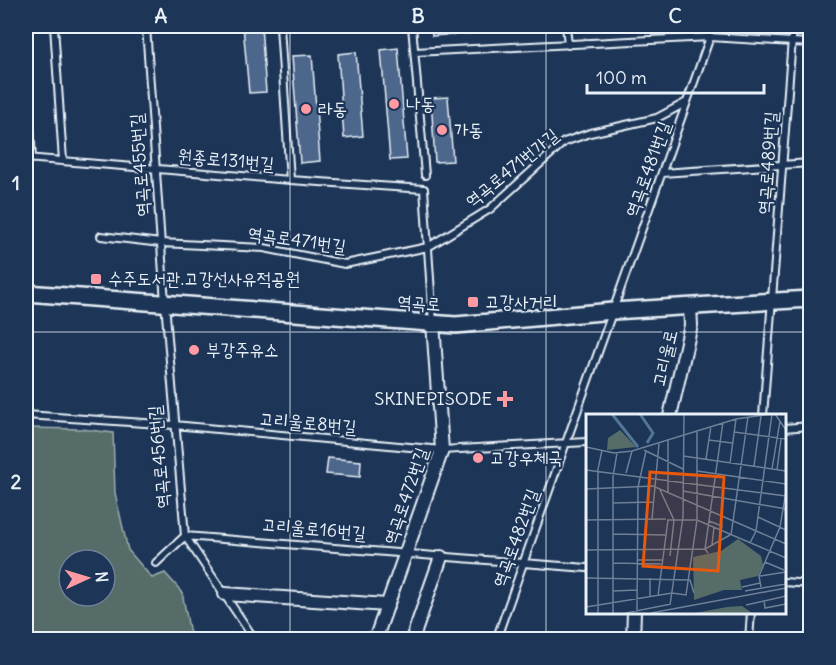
<svg xmlns="http://www.w3.org/2000/svg" width="836" height="665" font-family="Delius,'Poor Story',sans-serif">
	<rect width="100%" height="100%" fill="#1d3557"/>
	<filter id="ink" filterUnits="userSpaceOnUse"><feTurbulence type="fractalNoise" baseFrequency=".0167" numOctaves="2"/><feDisplacementMap in="SourceGraphic" scale="12" xChannelSelector="R" yChannelSelector="G"/><feConvolveMatrix kernelMatrix="1 2 1 2 8 2 1 2 1" color-interpolation-filters="sRGB"/></filter>
	<g filter="url(#ink)">
		<path fill="#556c68" stroke="#9eaeb0" stroke-width="1.5" fill-rule="evenodd" d="M26,428L82,429L113,433L115,493L128,550L152,578L165,573L182,592L191,639H26ZM69,560H105V596H69Z"/>
		<path fill="#4d668c" stroke="#e8f1f8" stroke-width="1.5" d="M243,26H261L266,92L249,93Z
			M431,26H474V33L432,36Z
			M398,48L407,159L390,160L381,50Z
			M356,52L363,136L344,138L338,54Z
			M312,55L320,161L300,163L292,56Z
			M448,97L453,161L435,162L431,98Z
			M328,458L361,461L360,477L326,474Z"/>
		<g fill="none" stroke-linecap="round" stroke-linejoin="round">
			<defs>
				<path id="service" d="M54,26L63,161
					M146,26L165,303L185,536L255,640
					M280,26L290,180
					M412,26L425,175
					M566,26L568,45
					M415,52L710,37L810,43
					M26,61L32,159
					M26,158L290,180L424,189L433,323
					M662,173L810,163
					M101,236L161,243L264,248L345,264L428,247L490,209L564,142L590,133L657,118L687,102
					M26,415L174,425L442,450L587,442
					M763,416L793,26
					M784,428L810,426
					M156,563L185,536L587,568
					M784,582L810,584
					M496,640L710,37L709,26
					M749,640L751,612"/>
				<path id="minor" d="M670,416L691,325L690,307
					M225,594L387,605
					M375,640L442,450L433,323
					M412,640L441,557
					M633,640L634,612"/>
				<path id="tertiary" d="M26,293L456,325L613,311L810,299"/>
			</defs>
			<use href="#service" stroke="#e8f1f8" stroke-width="10"/>
			<use href="#minor" stroke="#e8f1f8" stroke-width="16"/>
			<use href="#tertiary" stroke="#e8f1f8" stroke-width="20"/>
			<use href="#service" stroke="#1d3557" stroke-width="6"/>
			<use href="#minor" stroke="#1d3557" stroke-width="12"/>
			<use href="#tertiary" stroke="#1d3557" stroke-width="15"/>
		</g>
	</g>
	<path fill="none" stroke="#e8f1f8" stroke-width="1.5" stroke-opacity="0.55" d="M290,26V640M546,26V640M26,332H810"/>
	<g fill="#ff9aa2" stroke="#1d3557" stroke-width="2">
		<circle cx="394" cy="104" r="6"/>
		<circle cx="306" cy="109" r="6"/>
		<circle cx="442" cy="130" r="6"/>
		<rect x="90" y="273" width="12" height="12" rx="3"/>
		<rect x="467" y="296" width="12" height="12" rx="3"/>
		<circle cx="194" cy="350" r="6"/>
		<path d="M502 390h6v6h6v6h-6v6h-6v-6h-6v-6h6z"/>
		<circle cx="478" cy="458" r="6"/>
	</g>
	<g text-anchor="middle" stroke-width="4.5" stroke-linejoin="round" paint-order="stroke">
		<g font-size="18" fill="#e8f1f8" stroke="#1d3557" text-anchor="start">
			<text x="406" y="110">나동</text>
			<text x="318" y="115">라동</text>
			<text x="454" y="136">가동</text>
			<text x="108" y="285">수주도서관.고강선사유적공원</text>
			<text x="485" y="308">고강사거리</text>
			<text x="206" y="356">부강주유소</text>
			<text x="492" y="405" text-anchor="end">SKINEPISODE</text>
			<text x="490" y="464">고강우체국</text>
		</g>
		<g font-size="18" fill="#e8f1f8" stroke="#1d3557">
			<text transform="translate(226 160) rotate(5)" y="6">원종로131번길</text>
			<text transform="translate(768 163) rotate(-86)" y="6">역곡로489번길</text>
			<text transform="translate(140 165) rotate(-94)" y="6">역곡로455번길</text>
			<text transform="translate(512 168) rotate(-39)" y="6">역곡로471번가길</text>
			<text transform="translate(648 169) rotate(-70)" y="6">역곡로481번길</text>
			<text transform="translate(297 240) rotate(8)" y="6">역곡로471번길</text>
			<text transform="translate(419 303) rotate(4)" y="6">역곡로</text>
			<text transform="translate(665 358) rotate(-77)" y="6">고리울로</text>
			<text transform="translate(308 423) rotate(5)" y="6">고리울로8번길</text>
			<text transform="translate(159 457) rotate(-95)" y="6">역곡로456번길</text>
			<text transform="translate(406 496) rotate(-71)" y="6">역곡로472번길</text>
			<text transform="translate(314 529) rotate(5)" y="6">고리울로16번길</text>
			<text transform="translate(516 538) rotate(-70)" y="6">역곡로482번길</text>
		</g>
	</g>
	<g transform="translate(586 414)">
		<rect width="200" height="200" fill="#1d3557"/>
		<path d="M34,16L50,33L21,36L22,24ZM152,125L175,142L177,151L172,162L154,166L156,176H138L108,186L107,143L135,137ZM156,192L166,199H109L141,193Z" fill="#556c68"/>
		<path fill="none" stroke="#537596" stroke-width="3" d="M26,0L52,33M54,0L67,19L61,29"/>
		<path fill="none" stroke="#6e8097" stroke-width="1.5" d="M189,0L200,16M148,18L200,25M82,25V79M123,26L146,29M0,33L28,39L46,37L150,5L185,0M58,36L97,55M97,42L200,57M120,45L125,12M144,49L150,5M168,52L175,2M186,55L194,7M0,56L200,82M191,56L195,25M111,57L200,70M40,59L46,37M0,75L67,72L200,130M74,76L88,106L84,142M97,77L200,95M27,89L67,88M172,103L200,116M66,105L73,29M0,106L80,105M123,107L136,112L135,116M27,120L80,121M145,121L162,3M164,129L170,117L186,0M126,131L128,113M0,136L119,135L144,121M122,139L119,135L137,8M52,146H76M179,148L198,156M27,149L75,150M174,162L200,158M0,164L104,166L108,179M199,170L200,152M156,173L174,169M175,173L173,162L194,113L200,77M27,177L51,176M159,177L200,170M72,182L82,106H111L200,144M64,183V164M178,186L179,194L200,190M84,191L97,103L98,0M160,191L200,182M0,193L86,179L100,181L111,106V16M51,197L52,73L60,37M12,199V55L16,36M27,199V63L31,39M40,199L85,190M65,199L200,174"/>
		<path fill="#e8590c" fill-opacity="0.15" stroke="#e8590c" stroke-width="3" d="M64,58L138,63L132,157L57,152Z"/>
		<rect width="200" height="200" fill="none" stroke="#e8f1f8" stroke-width="3"/>
	</g>
	<rect width="836" height="665" fill="none" stroke="#1d3557" stroke-width="66"/>
	<g transform="translate(87 578) rotate(86)"><circle r="28" fill="#1d3557" stroke="#6e8097" stroke-width="1.5"/>
	<path d="M0-4.5L10 22L0 15L-10 22Z" fill="#ff9aa2"/>
	<text y="-9" font-size="16" font-weight="bold" text-anchor="middle" fill="#e8f1f8">N</text>
	</g>
	<path d="M587 84v9h177v-9" fill="none" stroke="#e8f1f8" stroke-width="3"/>
	<text x="596" y="84" font-size="18" fill="#e8f1f8" stroke="#1d3557" stroke-width="4.5" paint-order="stroke">100 m</text>
	<rect x="33" y="33" width="770" height="599" fill="none" stroke="#e8f1f8" stroke-width="2"/>
	<g font-size="20" text-anchor="middle" font-weight="bold" fill="#e8f1f8">
		<text x="161" y="23">A</text>
		<text x="418" y="23">B</text>
		<text x="675" y="23">C</text>
		<text x="16" y="190">1</text>
		<text x="16" y="489">2</text>
	</g>
</svg>
